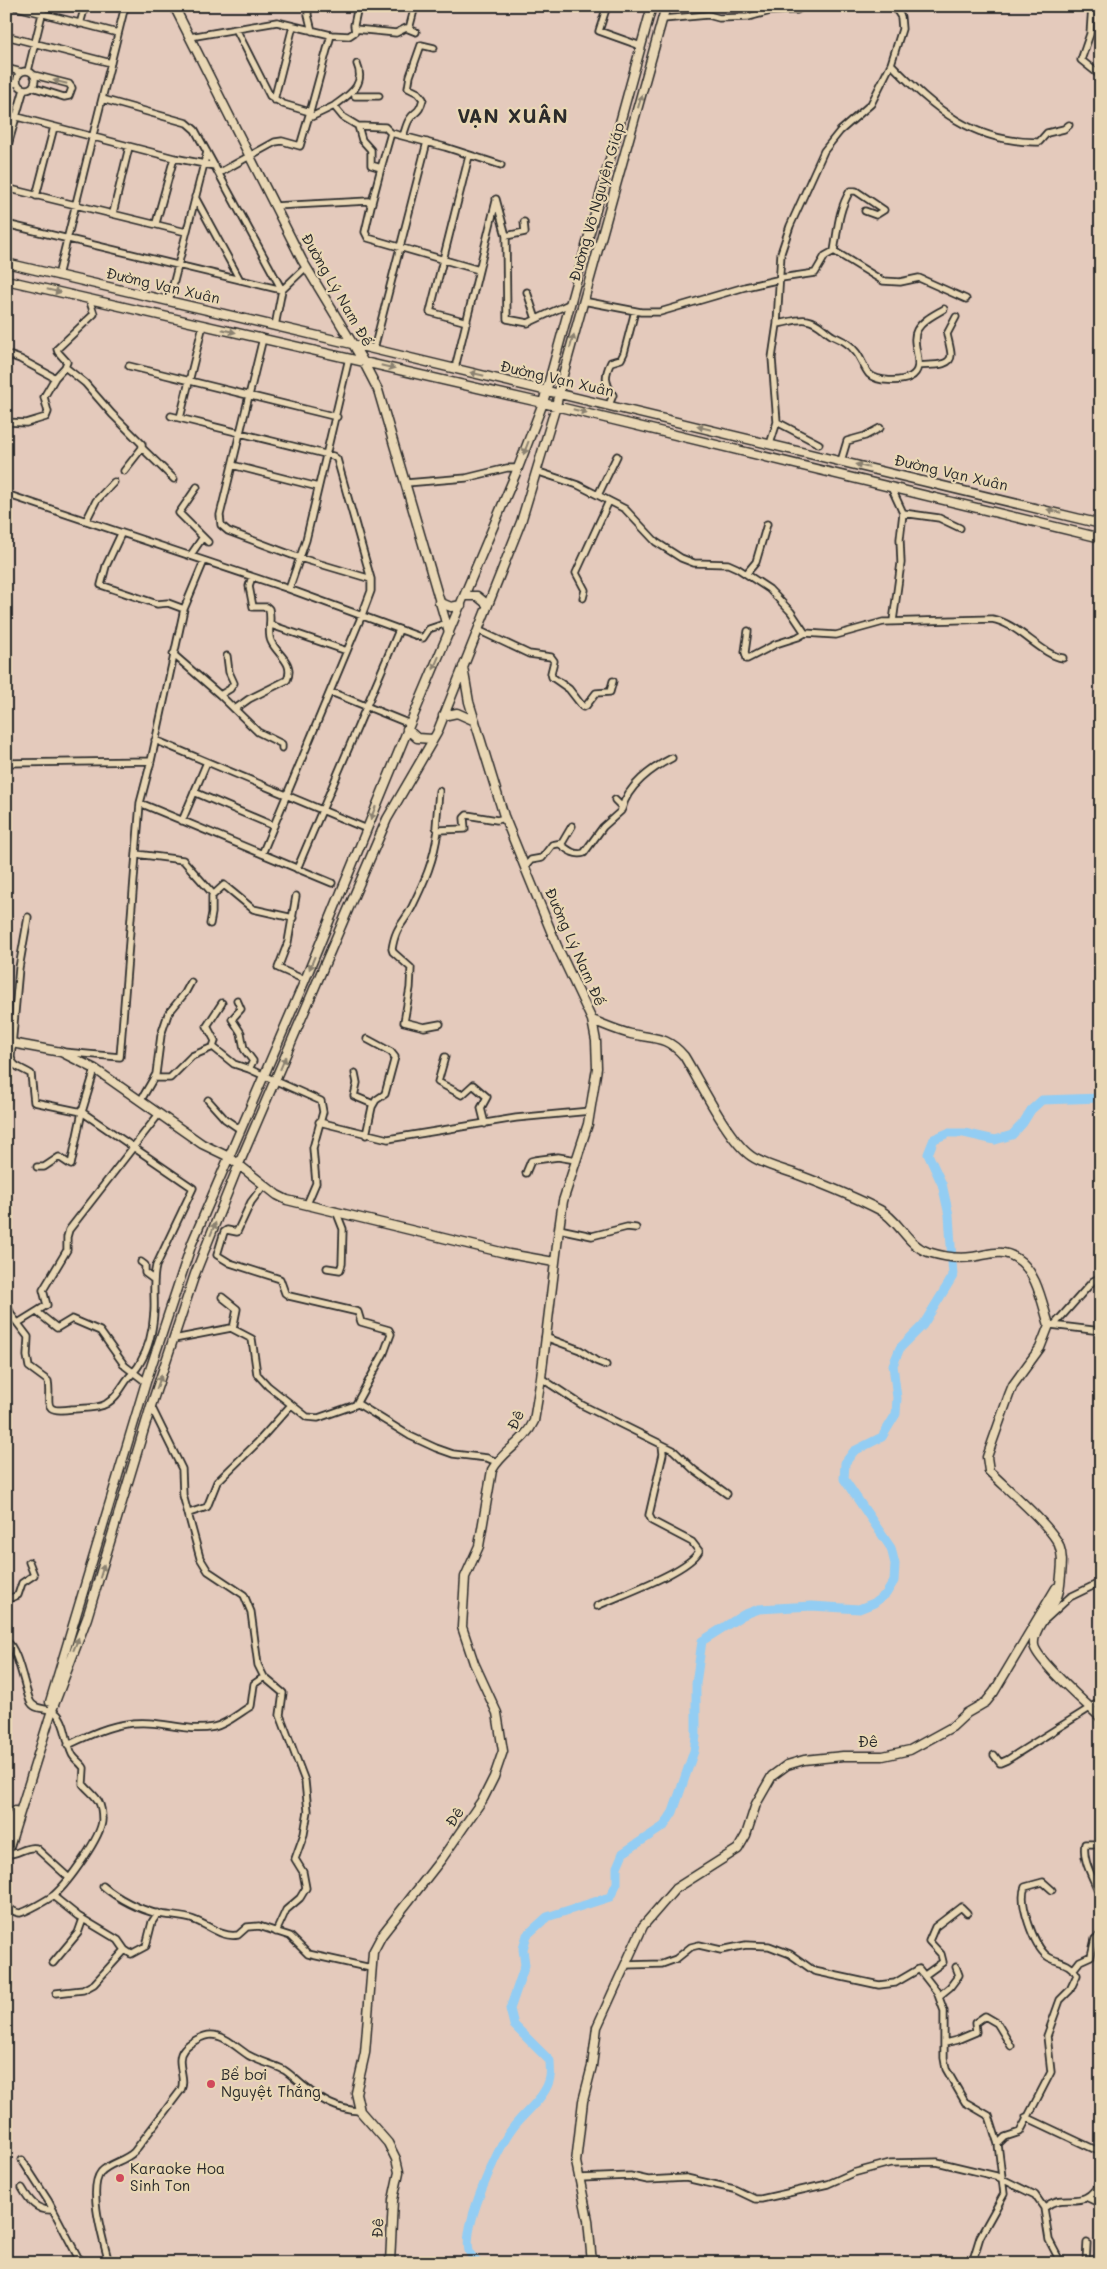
<svg xmlns="http://www.w3.org/2000/svg" width="1107" height="2269" font-family="Mali,sans-serif">
	<rect width="100%" height="100%" fill="#e4cabc"/>
	<filter id="ink" filterUnits="userSpaceOnUse"><feTurbulence type="fractalNoise" baseFrequency=".02" numOctaves="2"/><feDisplacementMap in="SourceGraphic" scale="10" xChannelSelector="R" yChannelSelector="G"/><feConvolveMatrix kernelMatrix="1 2 1 2 8 2 1 2 1" color-interpolation-filters="sRGB"/></filter>
	<g filter="url(#ink)">
		<g fill="none" stroke-linecap="round" stroke-linejoin="round">
			<path stroke="#93cdf3" stroke-width="9" d="M478,2263C474,2259 470,2255 469,2251C463,2225 496,2150 512,2129C523,2113 547,2097 550,2077C551,2072 550,2066 550,2061L514,2025L510,2009L525,1965L523,1949L527,1935L547,1917L610,1897L617,1883V1867L623,1853L664,1826L673,1812L694,1751L696,1736V1684L702,1641L743,1615L759,1609L812,1606L859,1609L874,1603L886,1594L894,1581L895,1564L891,1548L844,1479L845,1463L854,1451L882,1437L896,1414L897,1398L893,1365L900,1348L923,1325L953,1276L949,1215L942,1184L928,1154L934,1139L948,1133H964L995,1140L1012,1135L1023,1123L1031,1110L1042,1100L1101,1098"/>
			<defs>
				<path id="street" d="M13,6L118,33
					M308,6V15L312,31
					M607,6L599,31L641,46
					M1092,6L1090,34L1081,60L1101,76
					M663,19L708,15L719,18L748,17L771,11L797,10L803,6
					M80,24L85,6
					M355,29L396,33L406,28L416,32
					M409,29L415,6
					M6,36L111,63
					M190,37L277,22L331,35L349,36L355,32L354,25L358,6
					M891,64C935,109 973,143 1039,142L1047,133L1064,129L1069,125
					M6,68L21,72
					M17 80a9 9 0 1 1 18 0a9 9 0 1 1-18 0Z
					M28,71L44,6
					M6,81L18,84
					M32,87L64,97L69,96L72,88L69,84L34,75
					M355,96H379
					M102,99L187,123L195,130L282,290L275,326
					M274,100L293,26
					M334,106C350,94 366,85 357,64
					M310,112L331,35
					M6,114L174,158L215,166
					M309,118L334,106L343,117L358,126L362,140L371,150V165L381,168L391,133L445,147L501,165
					M358,126L385,127L391,133
					M403,136C405,131 406,125 409,120C415,110 419,115 423,99L418,93L408,88L410,76L421,45L434,48
					M6,152L24,89
					M219,173L275,142L282,141L300,146L310,112L283,104L270,96L236,29
					M6,188L186,232
					M36,196L54,127
					M195,197L240,280
					M496,199L506,236L507,319L528,323L569,304
					M274,206L368,201L371,206L365,232L368,238L479,270
					M371,206L381,168
					M113,213L129,147
					M156,223L174,158
					M6,224L282,290L306,267
					M506,236L525,232L524,222
					M834,251C838,229 838,211 850,191H856L884,210L876,215L865,211
					M58,276L125,6
					M781,278L815,273L825,256L834,251L883,281L900,282L919,278L966,299
					M527,292L536,319
					M169,301L207,152
					M583,301L641,312H660L745,287L781,279
					M467,322L430,312L469,156
					M777,324C786,323 799,318 807,320C819,322 824,331 833,336C842,340 849,343 855,351C861,357 863,367 869,374C877,382 901,382 910,377C928,368 909,344 917,330C923,320 934,315 944,309
					M263,338L220,515L221,525L228,531L300,558L371,579
					M374,349L427,142
					M6,354L20,359L55,378L65,367L85,383L112,414L142,444V448L124,471
					M129,366L337,417
					M918,366C927,364 951,368 951,355C951,349 948,340 947,334L956,317
					M65,367L67,362L58,352L57,349L94,314L89,299
					M455,368L496,201
					M609,405L613,395C605,382 604,376 611,362L621,359L624,353L635,311
					M171,416L333,456L337,459L371,579V591L362,615L262,854
					M180,418L203,325
					M6,422L26,423L46,417L48,412L44,397L55,378
					M777,422L819,444
					M770,444L777,422L772,358L777,324L781,253L790,226L824,151L840,131L871,104L891,64L902,29L901,17L894,6
					M142,448L174,479
					M841,461L847,441L865,436L880,428
					M232,465L318,487
					M536,471L578,485L625,509L656,542L681,558L694,563L728,564L737,568L769,589L791,612L805,633L836,635L883,622L992,619C1018,623 1041,655 1063,658
					M406,483L466,478L507,468H518
					M197,487L179,513L208,542
					M891,487L903,513L900,539L901,563L893,621
					M6,494L286,588L423,638L429,629L447,623
					M598,495L617,456
					M903,513L939,518L960,528
					M86,521L96,501L114,482
					M121,534L106,566L101,585L157,604L168,603L184,609
					M190,556L203,537
					M746,574L756,562L767,524
					M289,589L306,540L349,358
					M583,598L585,590L576,573L609,501
					M271,625L347,651
					M478,630L529,654L551,657L554,661L551,673L552,677L569,689L583,707L586,706L596,693L610,692L613,681
					M748,631L745,652L747,659L776,644L798,637L805,633
					M173,654L220,695L258,732L282,744V748
					M331,692L410,724
					M220,695L230,689L234,683L229,672L227,656
					M235,709L249,699L287,680C295,662 277,655 271,641C267,632 272,620 269,609L267,607H253L249,586L252,577
					M155,740L367,829
					M6,763L151,761
					M439,791L436,827L438,830C434,861 425,880 412,907C403,925 396,925 392,949L393,952L411,968L410,988L404,1022L424,1027L440,1024
					M194,792L274,826
					M140,803L332,883
					M622,809C627,786 652,768 672,758
					M182,821L207,762
					M438,830L465,829L464,818L467,815L497,820L505,818
					M560,844C567,849 574,856 584,853L603,827L621,811V806L615,800
					M136,854L183,860L213,894
					M525,867L531,860L542,858L552,845L562,843L572,826
					M297,869L399,630
					M296,896L288,942L278,968L305,980
					M210,924L212,913V896L224,885L253,909L293,918
					M237,1000L241,1009L232,1019L241,1033L244,1049L253,1061L249,1069
					M213,1047L215,1041L207,1026L222,1003
					M63,1052L120,1057L140,803L151,761L184,609L204,561
					M445,1057L438,1082L462,1095L473,1085L487,1097L481,1108L485,1124
					M355,1073L357,1083L354,1096L373,1104
					M155,1078H170L192,1056L213,1047L234,1064L249,1069L321,1101L323,1112L313,1148L316,1183L307,1204
					M141,1100L156,1074L161,1035L168,1014L185,993L191,982
					M208,1100L225,1119L241,1130
					M319,1122L388,1139L516,1118L590,1111
					M366,1135L372,1107L376,1100L385,1094L395,1057L391,1052L367,1039
					M37,1167H44L59,1157L71,1165L82,1112L95,1069
					M526,1173L531,1161L535,1160L558,1157L576,1160
					M264,1185L251,1202L237,1232L227,1230L224,1232L217,1255L230,1263L280,1279L285,1293L289,1296L358,1312L361,1322L389,1330L391,1334L384,1353L356,1404
					M559,1229L592,1236L627,1227L636,1228
					M141,1262L145,1265V1273L153,1279
					M327,1268L340,1270L342,1264L343,1229L336,1211
					M222,1297L237,1309L233,1329
					M6,1303L12,1316L28,1337L27,1356L29,1367L48,1381C52,1401 39,1414 72,1409C81,1408 98,1409 106,1404C115,1399 120,1390 126,1381C130,1375 137,1370 140,1363C149,1348 153,1329 154,1312C155,1296 152,1282 156,1266L193,1188L82,1112L34,1102L31,1074C22,1068 12,1067 11,1057L19,968L28,917
					M37,1312L57,1328L72,1319L100,1331L125,1366L146,1382
					M18,1323L47,1305L43,1290L67,1250V1237L69,1230L159,1114
					M1051,1325L1101,1331
					M1054,1325L1093,1281L1101,1277
					M545,1337L580,1350L596,1361L606,1365
					M174,1339L231,1328L252,1339L257,1374L268,1386L307,1417L318,1418L358,1404L410,1436L436,1448L453,1454L487,1458L497,1462
					M541,1378L582,1405L673,1450L694,1470L727,1494
					M151,1406L182,1469L183,1495L200,1558L208,1571L244,1595L251,1612L258,1665L264,1677L283,1693L280,1715L305,1781L308,1811L304,1834L295,1859L303,1872L306,1888L300,1898L286,1910L276,1932
					M189,1513L207,1507L217,1482L257,1443L291,1405
					M6,1600L18,1595L22,1583L34,1575L29,1562
					M597,1606C620,1595 688,1572 699,1551L692,1542L652,1521L649,1515L663,1454L662,1445
					M1046,1619L1070,1597L1101,1582
					M6,1641C18,1648 24,1686 30,1701C35,1712 49,1706 57,1714C66,1723 66,1742 72,1754C74,1759 81,1763 84,1768L83,1784C94,1797 102,1798 102,1819C103,1835 67,1884 54,1895C49,1899 26,1912 20,1913C15,1913 10,1909 6,1906
					M68,1745C95,1732 119,1721 149,1723C171,1724 191,1732 214,1727C227,1724 239,1713 251,1706L254,1684L264,1677
					M994,1755L1000,1763L1007,1760L1101,1701
					M6,1854C17,1856 24,1846 36,1848L68,1877
					M103,1886C118,1899 140,1910 159,1914C170,1916 184,1916 194,1920C209,1925 221,1938 238,1935L247,1927L259,1926L290,1936L308,1954L371,1968
					M1099,1893C1093,1877 1082,1861 1085,1844H1101
					M53,1896L78,1916L118,1940L125,1950L131,1954L146,1946L152,1922L158,1913
					M53,1963L78,1933L83,1919
					M625,1965L662,1964L676,1959L691,1947L699,1945L721,1950L746,1945L769,1946L790,1954L814,1971L879,1985L895,1983L919,1969L937,1992L944,2011V2058L946,2069L965,2102L989,2116L998,2144L1004,2194L980,2237L972,2263
					M1073,1970L1080,1961L1091,1956L1095,1939L1101,1934
					M925,1975L943,1962L941,1954L929,1941L935,1927L961,1907L967,1913
					M56,1993L83,1990L94,1984L125,1950
					M939,1996L950,1987L959,1975L956,1967
					M945,2043L957,2040L976,2032L975,2023L985,2016L997,2023L1011,2046
					M1026,2117L1096,2150
					M998,2144L1005,2137L1020,2132L1051,2072L1047,2036L1060,2000L1070,1990L1077,1975C1070,1961 1056,1963 1047,1956C1034,1946 1018,1902 1025,1887L1043,1882L1052,1890
					M22,2160L49,2202L81,2263
					M580,2178L630,2176L648,2180L686,2178L734,2189L755,2199H761L828,2184L853,2173L890,2163L937,2162L996,2176L1035,2195L1044,2208L1049,2240L1061,2263
					M22,2188C29,2200 36,2211 52,2210
					M1088,2198L1101,2204
					M1044,2208C1066,2189 1083,2215 1101,2180
					M1037,2262V2263
					M109,2263C104,2243 87,2189 101,2172C109,2163 125,2161 134,2152L181,2090C187,2077 174,2061 184,2049C189,2043 203,2035 211,2035C225,2035 237,2048 248,2055C260,2062 273,2064 284,2070C292,2075 298,2082 305,2087C322,2101 338,2110 360,2111
					M1086,2263L1087,2243"/>
				<path id="secondary" d="M174,6L302,260L363,361L378,390L449,633
					M6,263L352,344L1101,524
					M6,280L543,403L1101,538
					M465,596H477L488,605
					M439,602L451,607L461,605
					M443,716L457,713L475,721
					M407,729L417,738L433,739
					M592,1020C605,1025 618,1031 631,1034C655,1039 667,1036 684,1056C700,1082 728,1140 751,1156C764,1165 782,1169 796,1174C825,1185 853,1196 880,1210C899,1220 907,1245 928,1252C941,1256 959,1259 972,1257C988,1255 1001,1248 1016,1258C1037,1271 1042,1303 1049,1325L1040,1348L1013,1385L1009,1395L987,1457L989,1471C1006,1488 1051,1526 1059,1545C1063,1556 1062,1565 1061,1575C1060,1585 1060,1592 1055,1601C1049,1613 1032,1631 1034,1645C1036,1660 1088,1705 1101,1718
					M6,1042L61,1052L95,1069L202,1144L229,1157L277,1195L287,1200L509,1254L554,1262
					M50,1702L146,1382L192,1243L305,980L410,724L518,468L543,403L652,6
					M6,1839L15,1811
					M6,1857L52,1710L87,1618L151,1406L195,1274L239,1164L387,819L437,733L521,522L556,406L563,375L666,6
					M390,2263L393,2200L399,2172L396,2159L388,2143L360,2111L356,2093L365,2053L373,1952L382,1935L443,1857L483,1799L494,1777L503,1751L497,1713L474,1663L462,1627L465,1577L479,1546L492,1470C503,1450 524,1443 534,1421L541,1378L559,1229L563,1201L588,1124L597,1068L596,1041L592,1020L557,946L504,816L469,702L463,667
					M592,2263L588,2220L576,2162L583,2101L592,2066L597,2027L643,1926L675,1889L738,1849L746,1835L756,1804L772,1776L787,1765L804,1760L843,1756H883L910,1750L952,1727L967,1713L986,1702L994,1692L1056,1588"/>
			</defs>
			<use href="#street" stroke="#2b2b2b" stroke-width="9"/>
			<use href="#secondary" stroke="#2b2b2b" stroke-width="11"/>
			<use href="#street" stroke="#e9d7b5" stroke-width="5.5"/>
			<use href="#secondary" stroke="#e9d7b5" stroke-width="8"/>
		</g>
		<defs><path id="oneway-solid" d="M-6-.8H1V-3.2L6.5 0L1 3.2V.8H-6Z" transform="scale(1.25)"/></defs>
		<g fill="#8a8170">
			<use href="#oneway-solid" transform="translate(60 82) rotate(-166)"/>
			<use href="#oneway-solid" transform="translate(640 101) rotate(-74)"/>
			<use href="#oneway-solid" transform="translate(54 291) rotate(13)"/>
			<use href="#oneway-solid" transform="translate(229 331) rotate(13)"/>
			<use href="#oneway-solid" transform="translate(572 341) rotate(-74)"/>
			<use href="#oneway-solid" transform="translate(388 367) rotate(13)"/>
			<use href="#oneway-solid" transform="translate(477 374) rotate(-167)"/>
			<use href="#oneway-solid" transform="translate(580 411) rotate(14)"/>
			<use href="#oneway-solid" transform="translate(704 428) rotate(-167)"/>
			<use href="#oneway-solid" transform="translate(526 448) rotate(111)"/>
			<use href="#oneway-solid" transform="translate(862 466) rotate(-166)"/>
			<use href="#oneway-solid" transform="translate(1054 511) rotate(-167)"/>
			<use href="#oneway-solid" transform="translate(436 663) rotate(113)"/>
			<use href="#oneway-solid" transform="translate(373 813) rotate(112)"/>
			<use href="#oneway-solid" transform="translate(312 963) rotate(112)"/>
			<use href="#oneway-solid" transform="translate(283 1063) rotate(-67)"/>
			<use href="#oneway-solid" transform="translate(213 1229) rotate(-68)"/>
			<use href="#oneway-solid" transform="translate(159 1382) rotate(-71)"/>
			<use href="#oneway-solid" transform="translate(102 1571) rotate(-73)"/>
			<use href="#oneway-solid" transform="translate(76 1644) rotate(-68)"/>
		</g>
	</g>
	<g fill="#d1495b" stroke="#e9d7b5" stroke-width="2">
		<circle cx="211" cy="2084" r="5"/>
		<circle cx="120" cy="2178" r="5"/>
	</g>
	<g text-anchor="middle" stroke-width="4.5" stroke-linejoin="round" paint-order="stroke">
		<g font-size="15" fill="#2b2b2b" stroke="#e9d7b5">
			<text transform="translate(597 202) rotate(-74)" y="5">Đường Võ Nguyên Giáp</text>
			<text transform="translate(163 286) rotate(13)" y="5">Đường Vạn Xuân</text>
			<text transform="translate(337 290) rotate(60)" y="5">Đường Lý Nam Đế</text>
			<text transform="translate(557 379) rotate(13)" y="5">Đường Vạn Xuân</text>
			<text transform="translate(951 473) rotate(13)" y="5">Đường Vạn Xuân</text>
			<text transform="translate(575 947) rotate(66)" y="5">Đường Lý Nam Đế</text>
			<text transform="translate(516 1420) rotate(-65)" y="5">Đê</text>
			<text x="868" y="1747">Đê</text>
			<text transform="translate(455 1817) rotate(-56)" y="5">Đê</text>
			<text transform="translate(378 2228) rotate(-87)" y="5">Đê</text>
		</g>
		<g font-size="15" fill="#2b2b2b" stroke="#e9d7b5" text-anchor="start">
			<text x="221" y="2080">Bể bơi<tspan x="221" dy="17">Nguyệt Thắng</tspan></text>
			<text x="130" y="2174">Karaoke Hoa<tspan x="130" dy="17">Sinh Ton</tspan></text>
		</g>
		<g font-size="20" font-weight="bold" letter-spacing="1" fill="#2b2b2b" stroke="#e9d7b5">
			<text x="513" y="123">VẠN XUÂN</text>
		</g>
	</g>
	<rect width="1107" height="2269" fill="none" stroke="#e9d7b5" stroke-width="25"/>
	<rect x="12" y="12" width="1082" height="2244" fill="none" stroke="#2b2b2b" stroke-width="2" filter="url(#ink)"/>
</svg>
